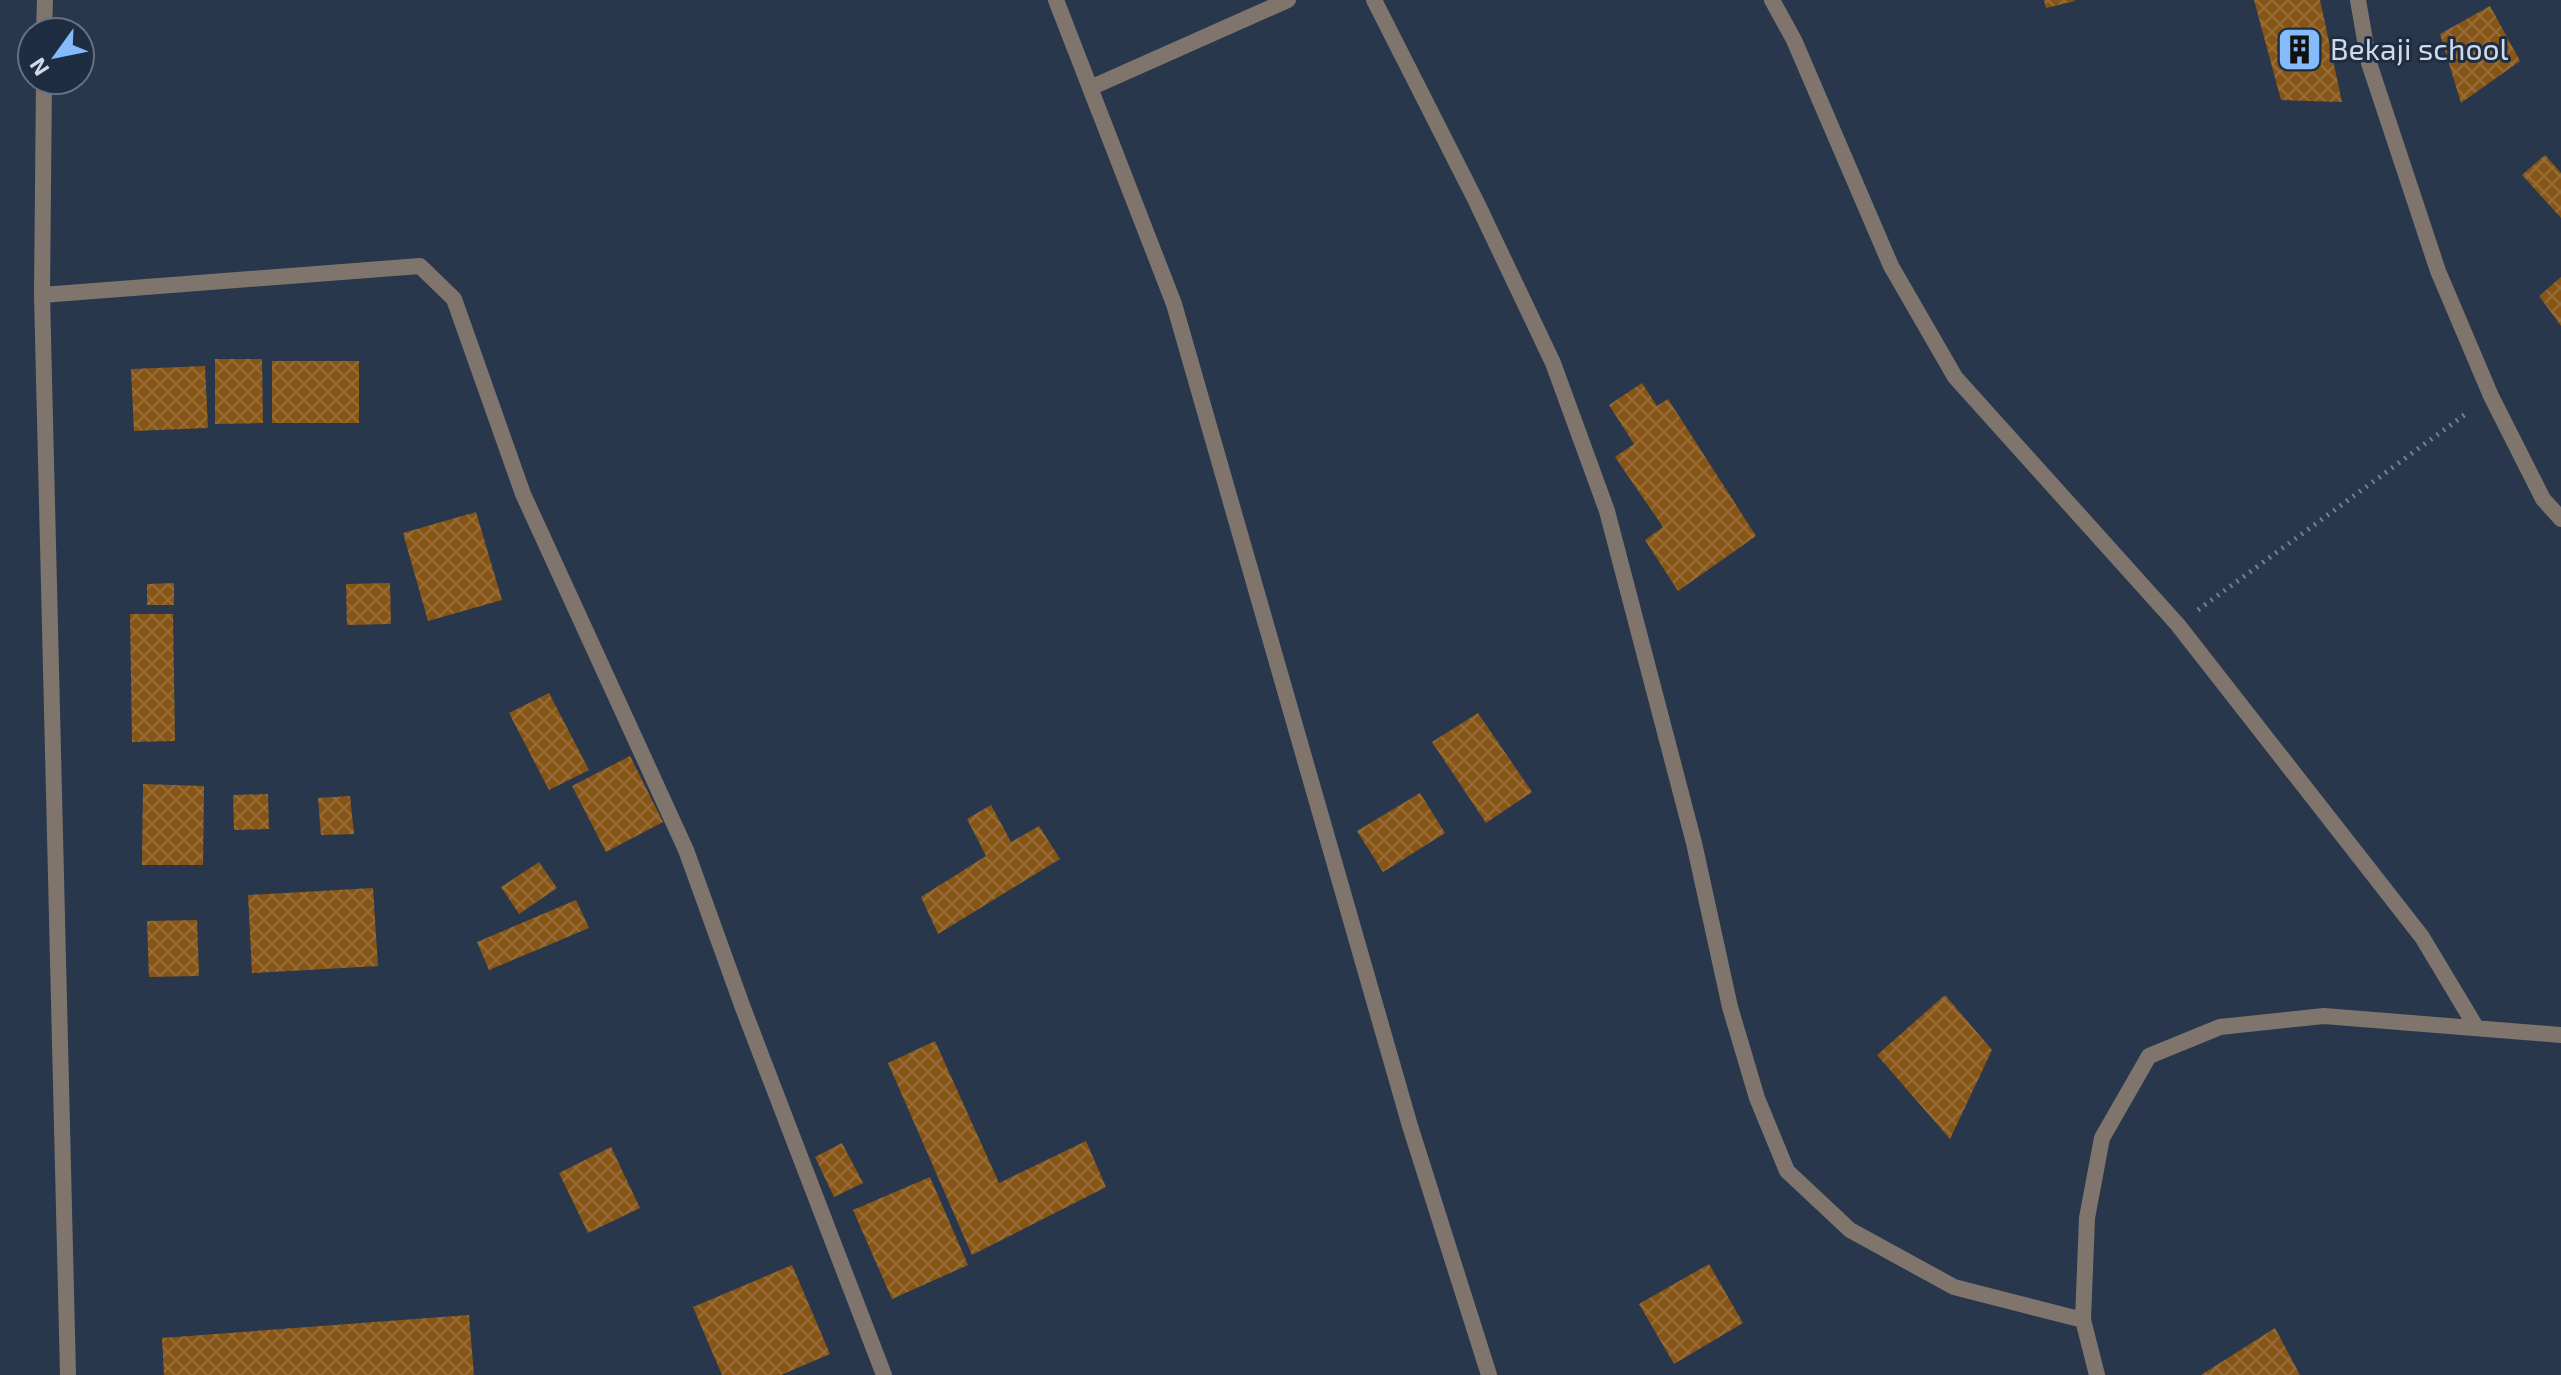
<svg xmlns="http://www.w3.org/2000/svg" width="2561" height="1375" font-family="'Exo 2',sans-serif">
	<defs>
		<pattern id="building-cross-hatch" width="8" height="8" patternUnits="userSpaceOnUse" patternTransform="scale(2)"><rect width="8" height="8" fill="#875516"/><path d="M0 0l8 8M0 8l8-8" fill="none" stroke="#976d38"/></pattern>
	</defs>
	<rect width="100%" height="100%" fill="#28374c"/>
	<path fill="url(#building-cross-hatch)" d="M2044,0H2074L2075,1L2046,8Z
		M2254,0H2320L2342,102L2281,100Z
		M2490,6L2520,61L2461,103L2440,34Z
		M2545,155L2561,173V218L2522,175Z
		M2561,277V326L2539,296Z
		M215,359H262L263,423L215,424Z
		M272,361H359V423H272Z
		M205,366L208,428L134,431L131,369Z
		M1642,383L1657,406L1668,399L1756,536L1678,591L1645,540L1663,527L1615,457L1634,444L1609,405Z
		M476,512L502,600L428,621L403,533Z
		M174,583V605H147V584Z
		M390,583L391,624L347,625L346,584Z
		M130,614H173L175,741L132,742Z
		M549,693L589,770L549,790L509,713Z
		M1478,713L1532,792L1486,823L1432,742Z
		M630,756L663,822L606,852L572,786Z
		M143,784L204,786L203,865H142Z
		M1420,793L1445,833L1383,872L1357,831Z
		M268,794L269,829L234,830L233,795Z
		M350,796L354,834L321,835L318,798Z
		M991,805L1011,842L1039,826L1060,859L938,934L921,897L986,856L967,819Z
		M539,862L557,888L519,914L501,887Z
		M373,888L378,966L252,973L248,895Z
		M576,900L589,928L489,970L477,942Z
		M197,920L199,976L149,977L147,921Z
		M1945,995L1992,1050L1950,1139L1877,1055Z
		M935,1041L999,1183L1086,1141L1106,1187L972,1255L888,1063Z
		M842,1143L863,1183L834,1197L815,1157Z
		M611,1147L640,1208L588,1233L559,1173Z
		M930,1177L968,1265L892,1299L853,1210Z
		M1709,1264L1743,1323L1674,1364L1639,1304Z
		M792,1265L830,1354L781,1375H722L693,1307Z
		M469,1315L474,1375H164L162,1338Z
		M2275,1328L2300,1375H2201Z"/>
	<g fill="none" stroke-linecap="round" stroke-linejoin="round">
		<path stroke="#748092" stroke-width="5" stroke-dasharray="2 6" stroke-linecap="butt" d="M2198,610L2467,413"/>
		<path stroke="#80756c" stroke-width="16" d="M1056,0L1174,304L1410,1126L1489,1375
			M1374,0L1476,201L1553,363L1607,511L1694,843L1730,1007L1757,1098L1787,1171L1850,1230L1954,1287L2083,1320
			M1772,0L1794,40L1891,266L1955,377L2178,625L2422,937L2476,1027
			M2358,0L2369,63L2438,271L2491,396L2543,499L2561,519
			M44,32L45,0
			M44,80L42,295L68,1375
			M1090,88L1288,0
			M42,295L420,266L454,299L523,494L686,850L743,1008L884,1375
			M2097,1375L2083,1320L2087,1218L2102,1138L2149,1056L2220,1027L2324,1016L2561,1035"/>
	</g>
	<defs>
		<symbol id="building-square" viewBox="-11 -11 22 22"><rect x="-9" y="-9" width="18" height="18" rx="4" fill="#85bbfb" stroke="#1e2d41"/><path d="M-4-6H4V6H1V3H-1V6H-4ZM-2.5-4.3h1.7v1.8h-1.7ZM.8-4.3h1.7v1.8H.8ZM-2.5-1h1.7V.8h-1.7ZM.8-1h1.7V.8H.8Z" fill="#111"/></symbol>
	</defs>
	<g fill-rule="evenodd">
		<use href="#building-square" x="2274" y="24" width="51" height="51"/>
	</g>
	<g text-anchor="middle" stroke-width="6" stroke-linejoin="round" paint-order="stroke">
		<g font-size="30" fill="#d1dae8" stroke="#1e2d41" text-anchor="start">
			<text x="2330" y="60">Bekaji school</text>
		</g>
	</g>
	<g transform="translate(56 56) rotate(237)"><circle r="38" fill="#1e2d41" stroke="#667284" stroke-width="2"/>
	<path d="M0-6L14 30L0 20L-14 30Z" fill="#85bbfb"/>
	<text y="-12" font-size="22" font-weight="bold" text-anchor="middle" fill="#d1dae8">N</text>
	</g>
</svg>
